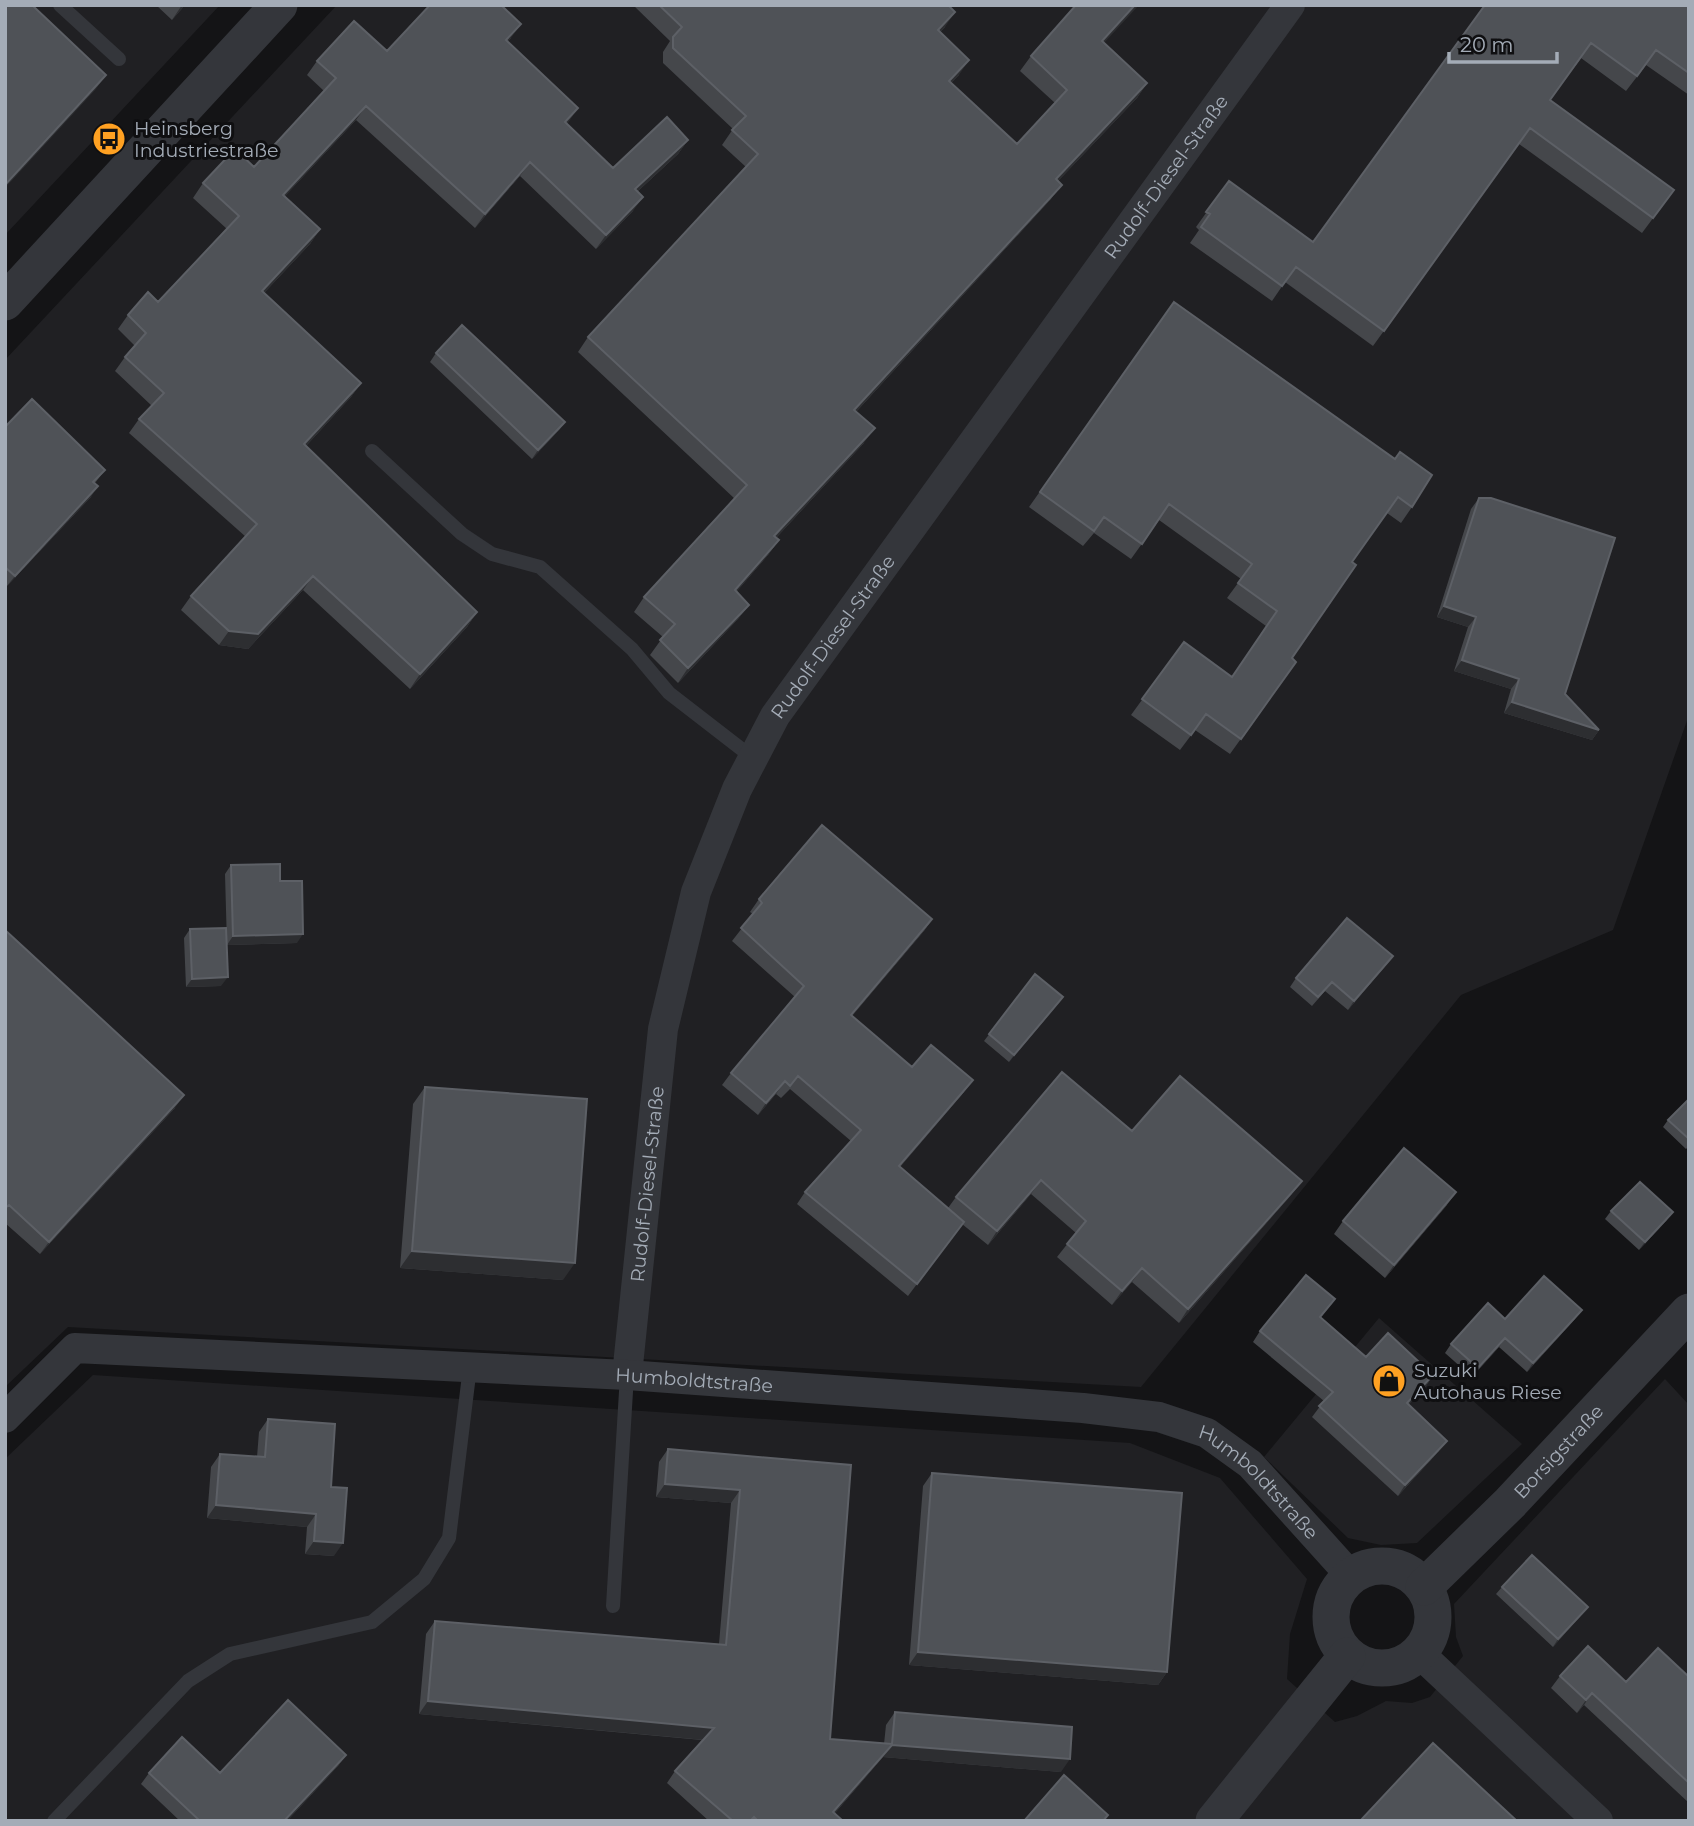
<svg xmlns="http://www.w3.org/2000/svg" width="1694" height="1826" font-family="Montserrat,sans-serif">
	<rect width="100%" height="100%" fill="#141416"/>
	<path fill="#202023" d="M5,5H220L5,235Z
		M337,5H1689V715L1613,930L1461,995L1141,1387L68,1327L5,1387V360Z
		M1379,1318L1522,1444L1417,1543L1381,1545L1348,1538L1264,1457Z
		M93,1375L1130,1443L1220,1478L1307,1579L1290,1634L1287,1679L1335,1722L1357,1716L1386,1701L1412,1703L1430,1697L1463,1656L1456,1637L1454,1604L1665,1379L1689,1405V1821H5V1459Z"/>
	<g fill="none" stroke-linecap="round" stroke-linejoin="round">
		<path stroke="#34363b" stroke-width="14" d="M60,5L119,59
			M372,451L462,534L492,554L540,567L632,649L669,693L753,758
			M613,1606L627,1375
			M54,1821L188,1681L230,1654L372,1622L424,1579L449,1538L470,1367"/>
		<g stroke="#34363b" stroke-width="30">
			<path id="s1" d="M627,1375L663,1029L696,892L737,789L775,716L1290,5"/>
			<path id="s2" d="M5,1418L75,1348L627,1375L1083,1408L1159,1417L1207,1433L1250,1464L1351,1576"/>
			<path d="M1419,1653L1598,1821"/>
		</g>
		<g stroke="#34363b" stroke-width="37">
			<path d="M5,302L279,5"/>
			<circle cx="1382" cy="1617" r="51"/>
			<path id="s3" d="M1424,1587L1510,1503L1689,1312"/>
			<path d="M1214,1821L1347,1656"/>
		</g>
	</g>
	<path fill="#45474b" d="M156,5H185L172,20Z
		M633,5H948L945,27L940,32L959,75L951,83L1017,144L1055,103L1020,71L1031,56L1104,43L1147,83L1137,98L1058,181L1051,199L856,412L864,443L776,538L779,540L768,555L737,591L749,605L738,619L678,683L650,655L663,637L634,612L644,597L735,499L578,352L588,337L746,167L722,145L733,129L663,63V52L670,41Z
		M1485,5H1689V95L1646,65L1626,91L1581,58L1550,100L1674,190L1642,233L1519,144L1373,346L1285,282L1272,301L1190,243L1199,230L1196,227L1229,181L1313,242Z
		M511,38L507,42L567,124L613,168L688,140L678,154L637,192L633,211L596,249L520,176L475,228L356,120L285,196L320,229L310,244L264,293L361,383L351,397L306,446L477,612L467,627L410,689L303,590L248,649L219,645L181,610L191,596L246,537L129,433L139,419L152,406L115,371L125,357L135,346L118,329L128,315L158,302L227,229L193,198L203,183L254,167L324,91L307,75L317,61L387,51Z
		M1174,302L1412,507L1401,523L1387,513L1352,562L1292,658L1296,662L1230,754L1195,730L1180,750L1131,715L1184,642L1232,677L1266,626L1227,598L1241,579L1159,520L1131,559L1094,533L1083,546L1029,507Z
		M436,353L565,422L559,430L532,459L430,362Z
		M5,427L105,470L95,483L91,497L7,586L5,584Z
		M1479,498L1565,694L1599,730L1592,740L1504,713L1511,689L1454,671L1468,627L1437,617L1471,509Z
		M231,865L280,881L297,943L227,945L225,874Z
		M759,899L932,919L924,931L852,1016L912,1067L964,1092L900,1167L948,1208L956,1197L1132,1131L1292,1194L1179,1323L1132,1282L1112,1305L1057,1257L1076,1233L1031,1194L988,1245L962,1224L908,1296L797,1204L805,1192L851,1141L790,1089L781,1098L776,1094L758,1115L722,1085L731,1073L795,997L732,941L753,914L750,912Z
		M190,929L221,986L186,987L184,938Z
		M5,930L175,1108L40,1254L5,1223Z
		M1393,956L1386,965L1348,1010L1325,991L1312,1006L1290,987L1296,978Z
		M1035,974L1063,997L1009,1062L984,1041Z
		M425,1087L563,1280L400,1268L413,1104Z
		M1689,1099V1146L1686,1149L1663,1127L1668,1120Z
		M1447,1205L1385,1278L1334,1234L1343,1221Z
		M1611,1211L1667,1220L1639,1250L1605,1219Z
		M1327,1309L1320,1318L1366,1357L1433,1375L1426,1386L1408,1405L1439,1451L1398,1496L1312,1417L1324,1401L1253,1342L1260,1331Z
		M1505,1319H1575L1527,1372L1499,1347L1472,1377L1445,1353L1451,1344Z
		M268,1419L331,1487L334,1556L305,1554L307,1527L207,1518L211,1467L220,1454L257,1457L259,1432Z
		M668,1449L851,1465L830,1739L884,1744L886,1725L895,1712L1061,1772L883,1757L835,1813L843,1821H709L667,1783L675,1771L702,1740L419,1714L426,1634L435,1621L719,1644L731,1503L656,1497L659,1462Z
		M932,1473L1167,1672L1158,1685L909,1665L923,1486Z
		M1502,1587L1588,1607L1582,1614L1553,1647L1496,1594Z
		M1560,1676L1626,1682L1689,1677V1803L1584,1705L1577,1713L1551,1688Z
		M346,1755L338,1766L287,1821H180L141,1784L149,1773H220Z"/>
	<path fill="#2d2e31" d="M182,5H185L172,20Z
		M1135,5H1139L1092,56L1102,41Z
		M955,12L945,27L927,45L938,30Z
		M521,24L511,38L495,55L506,40Z
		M969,60L959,75L939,96L949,81Z
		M106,75L96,89L5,188V185Z
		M1147,83L1137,98L1046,194L1056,179Z
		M366,106L356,120L273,209L283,195Z
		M578,108L568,123L555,136L565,122Z
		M688,140L678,154L625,203L635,189Z
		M530,162L520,176L475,228L485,214Z
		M1062,185L1051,199L844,425L854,410Z
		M643,197L633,211L596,249L606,235Z
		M320,229L310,244L252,306L262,291Z
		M361,383L351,397L294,459L304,444Z
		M565,422L559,430L532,459L538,450Z
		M875,428L864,443L764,551L774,536Z
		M98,486L91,497L7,586L15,576Z
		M779,540L768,555L725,605L735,590Z
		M313,576L303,590L248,649L219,645L229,631Z
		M749,605L738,619L678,683L688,668Z
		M1444,606L1476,617L1468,627L1437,617Z
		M477,612L467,627L410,689L420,674Z
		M1462,660L1519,679L1511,689L1454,671Z
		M1512,702L1599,730L1592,740L1504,713Z
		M932,919L924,931L842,1028L851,1015Z
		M303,934L297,943L227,945L233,936Z
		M1393,956L1386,965L1348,1010L1354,1001Z
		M228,977L221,986L186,987L192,979Z
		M1063,997L1058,1004L1009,1062L1014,1055Z
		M973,1080L964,1092L891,1178L899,1166Z
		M785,1081L776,1094L758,1115L766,1103Z
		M184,1095L175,1108L40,1254L49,1242Z
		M1041,1180L1031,1194L988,1245L997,1231Z
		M1302,1181L1292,1194L1179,1323L1188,1309Z
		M1456,1192L1447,1205L1385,1278L1394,1265Z
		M1673,1212L1667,1220L1639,1250L1645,1242Z
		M412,1251L575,1263L563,1280L400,1268Z
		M1142,1268L1132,1282L1112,1305L1122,1291Z
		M1582,1310L1575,1319L1527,1372L1533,1363Z
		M1505,1338L1499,1347L1472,1377L1478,1368Z
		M1433,1375L1426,1386L1399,1414L1407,1403Z
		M1447,1441L1439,1451L1398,1496L1405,1485Z
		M665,1484L740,1490L731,1503L656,1497Z
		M216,1505L316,1514L307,1527L207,1518Z
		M314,1541L343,1543L334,1556L305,1554Z
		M1588,1607L1582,1614L1553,1647L1558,1639Z
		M918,1652L1167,1672L1158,1685L909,1665Z
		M1592,1693L1584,1705L1577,1713L1586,1700Z
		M428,1701L714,1728L705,1740L419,1714Z
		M892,1745L1070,1759L1061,1772L883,1757L828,1821L833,1812Z
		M346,1755L338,1766L287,1821H284Z"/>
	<path fill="#4f5257" stroke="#5d6066" stroke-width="2" d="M5,5H32L106,75L5,185Z
		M430,5H501L521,24L506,40L578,108L565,122L613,168L667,117L688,140L635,189L643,197L606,235L530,162L485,214L366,106L283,195L320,229L262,291L361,383L304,444L477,612L420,674L313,576L258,634L229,631L191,596L257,524L139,419L164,393L125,357L146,333L128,315L148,292L158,302L239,216L203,183L235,149L254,167L336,78L317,61L354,21L387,51Z
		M659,5H948L955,12L938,30L969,60L949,81L1017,144L1067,90L1031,56L1076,5H1135L1102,41L1147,83L1056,179L1062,185L854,410L875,428L774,536L779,540L735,590L749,605L688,668L660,640L675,624L644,597L747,485L588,337L758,154L732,130L746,116L673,48V37L682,27Z
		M1485,5H1689V73L1656,50L1637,76L1591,43L1550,100L1674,190L1653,218L1530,128L1384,331L1296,267L1282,286L1201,227L1210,214L1206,212L1229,181L1313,242Z
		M1174,302L1395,459L1400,452L1432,475L1412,507L1398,497L1352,562L1356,565L1292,658L1296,662L1241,739L1206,714L1191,735L1142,699L1184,642L1232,677L1277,611L1238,583L1252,564L1169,504L1142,544L1104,517L1094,531L1040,492Z
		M462,325L565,422L538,450L436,353Z
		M32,399L105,470L93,482L98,486L15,576L5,567V427Z
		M1479,498H1491L1615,538L1565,694L1599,730L1512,702L1519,679L1462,660L1476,617L1444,606Z
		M822,825L932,919L851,1015L912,1067L931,1045L973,1080L899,1166L964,1222L917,1284L805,1192L861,1130L798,1076L790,1086L785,1081L766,1103L731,1073L804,986L741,928L762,903L759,899Z
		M280,864V881H302L303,934L233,936L231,865Z
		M1347,918L1393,956L1354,1001L1332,982L1318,997L1296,978Z
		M226,928L228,977L192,979L190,929Z
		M5,930L184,1095L49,1242L9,1205L5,1208Z
		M1035,974L1063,997L1014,1055L989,1034Z
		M1062,1072L1132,1131L1180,1076L1302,1181L1188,1309L1142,1268L1122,1291L1067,1244L1086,1221L1041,1180L997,1231L956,1197Z
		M425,1087L587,1099L575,1263L412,1251Z
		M1689,1099V1139L1668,1120Z
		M1404,1148L1456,1192L1394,1265L1343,1221Z
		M1640,1182L1673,1212L1645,1242L1611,1211Z
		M1306,1275L1335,1299L1320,1317L1366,1357L1388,1333L1433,1375L1407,1403L1447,1441L1405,1485L1319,1406L1333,1392L1260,1331Z
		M1544,1276L1582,1310L1533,1363L1505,1338L1478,1368L1451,1344L1488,1303L1505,1319Z
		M268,1419L335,1424L331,1487L347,1488L343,1543L314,1541L316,1514L216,1505L220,1454L265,1457Z
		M668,1449L851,1465L830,1739L892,1744L895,1712L1072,1727L1070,1759L892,1745L833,1812L843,1821H758L754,1817L750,1821H733L675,1771L714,1728L428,1701L435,1621L726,1645L740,1490L665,1484Z
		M932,1473L1182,1493L1167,1672L918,1652Z
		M1532,1555L1588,1607L1558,1639L1502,1587Z
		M1588,1646L1626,1682L1658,1648L1689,1677V1783L1592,1693L1586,1700L1560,1676Z
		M288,1700L346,1755L284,1821H200L149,1773L182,1737L220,1773Z
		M1433,1743L1517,1821H1360Z
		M1064,1775L1108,1815L1103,1821H1024Z"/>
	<defs>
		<symbol id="bus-disc" viewBox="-11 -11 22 22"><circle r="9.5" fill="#ffa122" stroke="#0f0f11"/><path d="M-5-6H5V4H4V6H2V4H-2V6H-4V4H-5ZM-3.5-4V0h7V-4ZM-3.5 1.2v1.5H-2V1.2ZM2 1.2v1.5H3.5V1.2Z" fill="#111"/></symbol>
		<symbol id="shop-disc" viewBox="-11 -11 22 22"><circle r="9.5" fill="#ffa122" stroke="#0f0f11"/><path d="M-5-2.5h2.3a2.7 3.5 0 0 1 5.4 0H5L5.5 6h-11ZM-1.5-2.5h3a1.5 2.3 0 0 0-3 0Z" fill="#111"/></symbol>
	</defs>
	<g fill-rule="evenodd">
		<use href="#bus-disc" x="90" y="120" width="38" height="38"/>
		<use href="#shop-disc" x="1370" y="1362" width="38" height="38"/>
	</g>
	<g text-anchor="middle" stroke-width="6" stroke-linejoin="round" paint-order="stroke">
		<g font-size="19" fill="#a4acb7" stroke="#0f0f11" text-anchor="start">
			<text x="134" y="135">Heinsberg<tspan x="134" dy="22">Industriestraße</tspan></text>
			<text x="1414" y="1377">Suzuki<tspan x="1414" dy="22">Autohaus Riese</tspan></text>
		</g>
		<g font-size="19" fill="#a4acb7" stroke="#0f0f11">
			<text dy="7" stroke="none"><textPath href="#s1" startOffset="1348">Rudolf-Diesel-Straße</textPath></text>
			<text dy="7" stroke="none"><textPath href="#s1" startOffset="780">Rudolf-Diesel-Straße</textPath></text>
			<text dy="7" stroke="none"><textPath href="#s1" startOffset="192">Rudolf-Diesel-Straße</textPath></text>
			<text dy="7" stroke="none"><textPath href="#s2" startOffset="719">Humboldtstraße</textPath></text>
			<text dy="7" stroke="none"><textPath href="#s3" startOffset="191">Borsigstraße</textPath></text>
			<text dy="7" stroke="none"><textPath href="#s2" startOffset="1307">Humboldtstraße</textPath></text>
		</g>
	</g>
	<rect width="1694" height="1826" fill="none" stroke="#a4acb7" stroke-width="14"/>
	<path d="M1449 52v10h108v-10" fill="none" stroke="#a4acb7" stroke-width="3.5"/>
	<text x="1460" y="52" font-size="21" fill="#a4acb7" stroke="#0f0f11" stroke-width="5" paint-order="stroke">20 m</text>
</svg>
